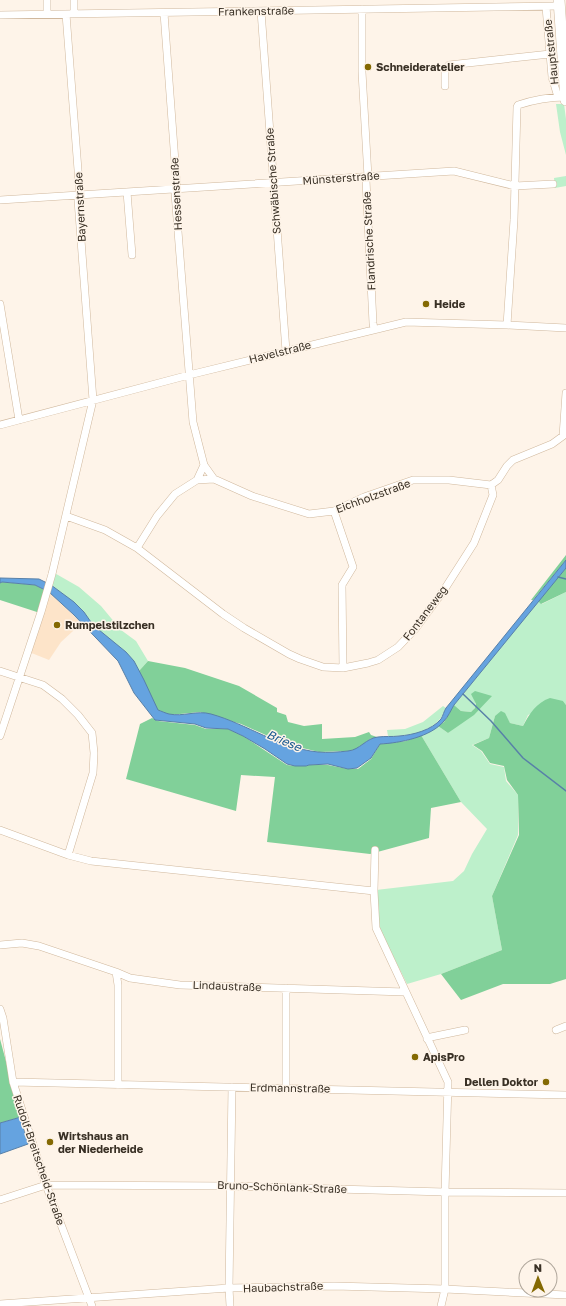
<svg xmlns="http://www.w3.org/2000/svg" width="566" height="1306" font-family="'Golos Text',sans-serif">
	<rect width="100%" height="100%" fill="#fef4e9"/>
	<path fill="#fde4c9" d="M49,592L78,620L73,631L61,642L49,660L29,652Z"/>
	<path fill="#bdf0cb" d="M556,104H564L566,119V155L560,132Z
		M566,176V186L555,188L554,178Z
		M51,571L79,587L101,606L121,630L136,641L148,661L139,671C127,648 110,643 93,625C89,621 87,615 82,610C73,601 61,593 51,585Z
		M566,592V705L563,701L528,715L523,726L510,723L507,718L495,716L489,738L472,745L481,751L490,764L504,767L506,781L518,795V835L492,896L502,950L441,974L407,984L379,928L376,890L453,881L464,871L472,854L487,829L461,802L421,735L431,731L438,726L448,733L491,696L474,699C477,705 476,708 471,712L461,711L454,705L538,601L542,604Z
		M443,706L446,708C444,711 443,716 440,719C428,734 405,736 388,736L387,730L405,729L423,722Z"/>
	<path fill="#81d099" d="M566,555V560L533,600H531Z
		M566,568V592L541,604L538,601Z
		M2,582L35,585L46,591L40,613L0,600V583Z
		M148,661L185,668L239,686L277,708V712L286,715L288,722L304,726L322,724V739L355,737L369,732L371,735L377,737L370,739L355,750L349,751L319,752L286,744L241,724L200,712L170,715L157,710L139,671Z
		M475,691L492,696L474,715L448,733L438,726L444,722L454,705L461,711L471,712L475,708L476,704L471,694Z
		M550,698L563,701L566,705V979L550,984H503L461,1000L441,974L502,950L492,896L519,835L518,795L507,780L504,766L490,763L482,751L473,745L489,738L495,716L501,711L505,713L510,723L523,726C530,713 536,703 550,698Z
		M152,718L158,721L195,725L206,729H228L243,736L287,765L295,766H306L309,765H328L348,769H358L371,759L380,744L406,741L421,735L461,802L431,808L429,838L370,854L267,842L275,777L241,775L236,811L126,779L140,724Z
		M0,1039L21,1117L0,1123Z"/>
	<path fill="#65a3e0" stroke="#5880a8" d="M566,560V568L454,705C451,710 448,717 444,721C431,737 400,743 380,744L371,758L357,768L348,769L328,764L309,765L306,766H295L287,764L265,749L243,736L228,729L206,728L195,724L155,720L134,693L118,661L74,615L49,592L35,585L2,582L0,583V578L39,579L51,585L74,602L84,612L93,625L126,652L134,661L144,680L158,710C161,711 165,713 169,714C183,717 197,710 211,714C247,724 279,748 318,752C327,753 339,752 348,751C360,750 366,738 378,737C385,736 392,737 399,736C413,735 432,730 441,719C443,716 444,711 446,708Z
		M21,1117L28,1144L0,1154V1123Z"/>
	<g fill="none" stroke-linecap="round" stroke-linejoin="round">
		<path stroke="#5880a8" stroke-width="1.5" d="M558,577L566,579
			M463,694L491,721L523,758L566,791"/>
		<defs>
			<path id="minor" d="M47,0V14
				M546,7L552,77L558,97
				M362,9V72L368,177L366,180L373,323L374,329
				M261,11L286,351
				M164,13L177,189L175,193L193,422L204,465L214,479
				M74,14V0
				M0,15L560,6
				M445,86V69L449,65L550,54
				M127,192L132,255
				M0,200L454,171L515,186L553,184
				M0,304L19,420
				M507,325L514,220L517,107L518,105C533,100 550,97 566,97
				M0,425L189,375L406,322L507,325L566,328
				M197,480L214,479L252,496L309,514L334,511L364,497L413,480H449L491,485
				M334,511L353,567L342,585L343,668
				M66,516L105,530L137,548L223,614L244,628L289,654L300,659L323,667L343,668L368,663L378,660L398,647L415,629L444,590L474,543L493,495L491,485L498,480L507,466L513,460L552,444L563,436L566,393
				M137,548L157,516L175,494L197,480L204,465
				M0,671L43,685L62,699L78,715L92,733L94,753L93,773L68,855
				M0,736L41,612L52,574L93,400L78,200L80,196L66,14
				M0,830L68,855L91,861L374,891
				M375,850L374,891L376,928L448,1082L445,1192V1289L441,1306
				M0,945L22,943L39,946L116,972L130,978L180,985L405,992
				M116,972L118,985V1085
				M0,1009L3,1018L13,1082L46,1185L92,1306
				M556,1030L566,1026
				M427,1039L431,1037L465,1030
				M13,1082L566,1095
				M286,1088V988
				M0,1200L46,1185L231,1186L445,1192L566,1193
				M0,1304L229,1288L334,1286L445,1289L566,1295
				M230,1306L229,1288L232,1087"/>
			<path id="primary" d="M559,0L566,100"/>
		</defs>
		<use href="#minor" stroke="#d0b89d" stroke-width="8"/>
		<use href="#primary" stroke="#d0b89d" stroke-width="12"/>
		<use href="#minor" stroke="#fff" stroke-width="7"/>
		<use href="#primary" stroke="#fff" stroke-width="11"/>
	</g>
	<g fill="#846903" stroke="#fef4e9" stroke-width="1.5">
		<circle cx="368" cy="67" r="4"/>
		<circle cx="426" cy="304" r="4"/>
		<circle cx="57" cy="625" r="4"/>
		<circle cx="415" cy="1057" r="4"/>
		<circle cx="546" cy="1082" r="4"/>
		<circle cx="50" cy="1142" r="4"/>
	</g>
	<g text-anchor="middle" stroke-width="3" stroke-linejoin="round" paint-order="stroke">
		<g font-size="11" fill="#393025" stroke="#fef4e9">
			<text transform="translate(256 11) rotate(-1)" y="4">Frankenstraße</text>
			<text transform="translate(551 52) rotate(-96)" y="4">Hauptstraße</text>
			<text transform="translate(341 178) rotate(-4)" y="4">Münsterstraße</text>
			<text transform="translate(273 181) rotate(-94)" y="4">Schwäbische Straße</text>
			<text transform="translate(176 194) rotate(-93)" y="4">Hessenstraße</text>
			<text transform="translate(80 207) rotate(-93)" y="4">Bayernstraße</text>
			<text transform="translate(369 241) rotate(-93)" y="4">Flandrische Straße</text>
			<text transform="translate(280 352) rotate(-14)" y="4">Havelstraße</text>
			<text transform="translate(373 496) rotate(-20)" y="4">Eichholzstraße</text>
			<text transform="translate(425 613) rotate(-53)" y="4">Fontaneweg</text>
			<text transform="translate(227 986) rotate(2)" y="4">Lindaustraße</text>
			<text transform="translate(290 1088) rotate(1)" y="4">Erdmannstraße</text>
			<text transform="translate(39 1160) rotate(71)" y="4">Rudolf-Breitscheid-Straße</text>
			<text transform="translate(282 1187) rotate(2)" y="4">Bruno-Schönlank-Straße</text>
			<text transform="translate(283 1287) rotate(-2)" y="4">Haubachstraße</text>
		</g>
		<g font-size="11" font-weight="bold" fill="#393025" stroke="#fef4e9" text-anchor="start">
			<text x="376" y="71">Schneideratelier</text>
			<text x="434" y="308">Heide</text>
			<text x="65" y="629">Rumpelstilzchen</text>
			<text x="423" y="1061">ApisPro</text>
			<text x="538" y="1086" text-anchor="end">Dellen Doktor</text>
			<text x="58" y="1140">Wirtshaus an<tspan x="58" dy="13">der Niederheide</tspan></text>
		</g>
		<g font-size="12" font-style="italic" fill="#13558e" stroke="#fef4e9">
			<text transform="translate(284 741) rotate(23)" y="4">Briese</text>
		</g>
	</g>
	<g transform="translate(538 1278) rotate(359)"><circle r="19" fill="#fef4e9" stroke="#afa69b"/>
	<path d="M0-3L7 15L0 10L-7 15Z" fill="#846903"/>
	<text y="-6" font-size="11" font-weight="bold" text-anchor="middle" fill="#393025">N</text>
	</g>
</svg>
